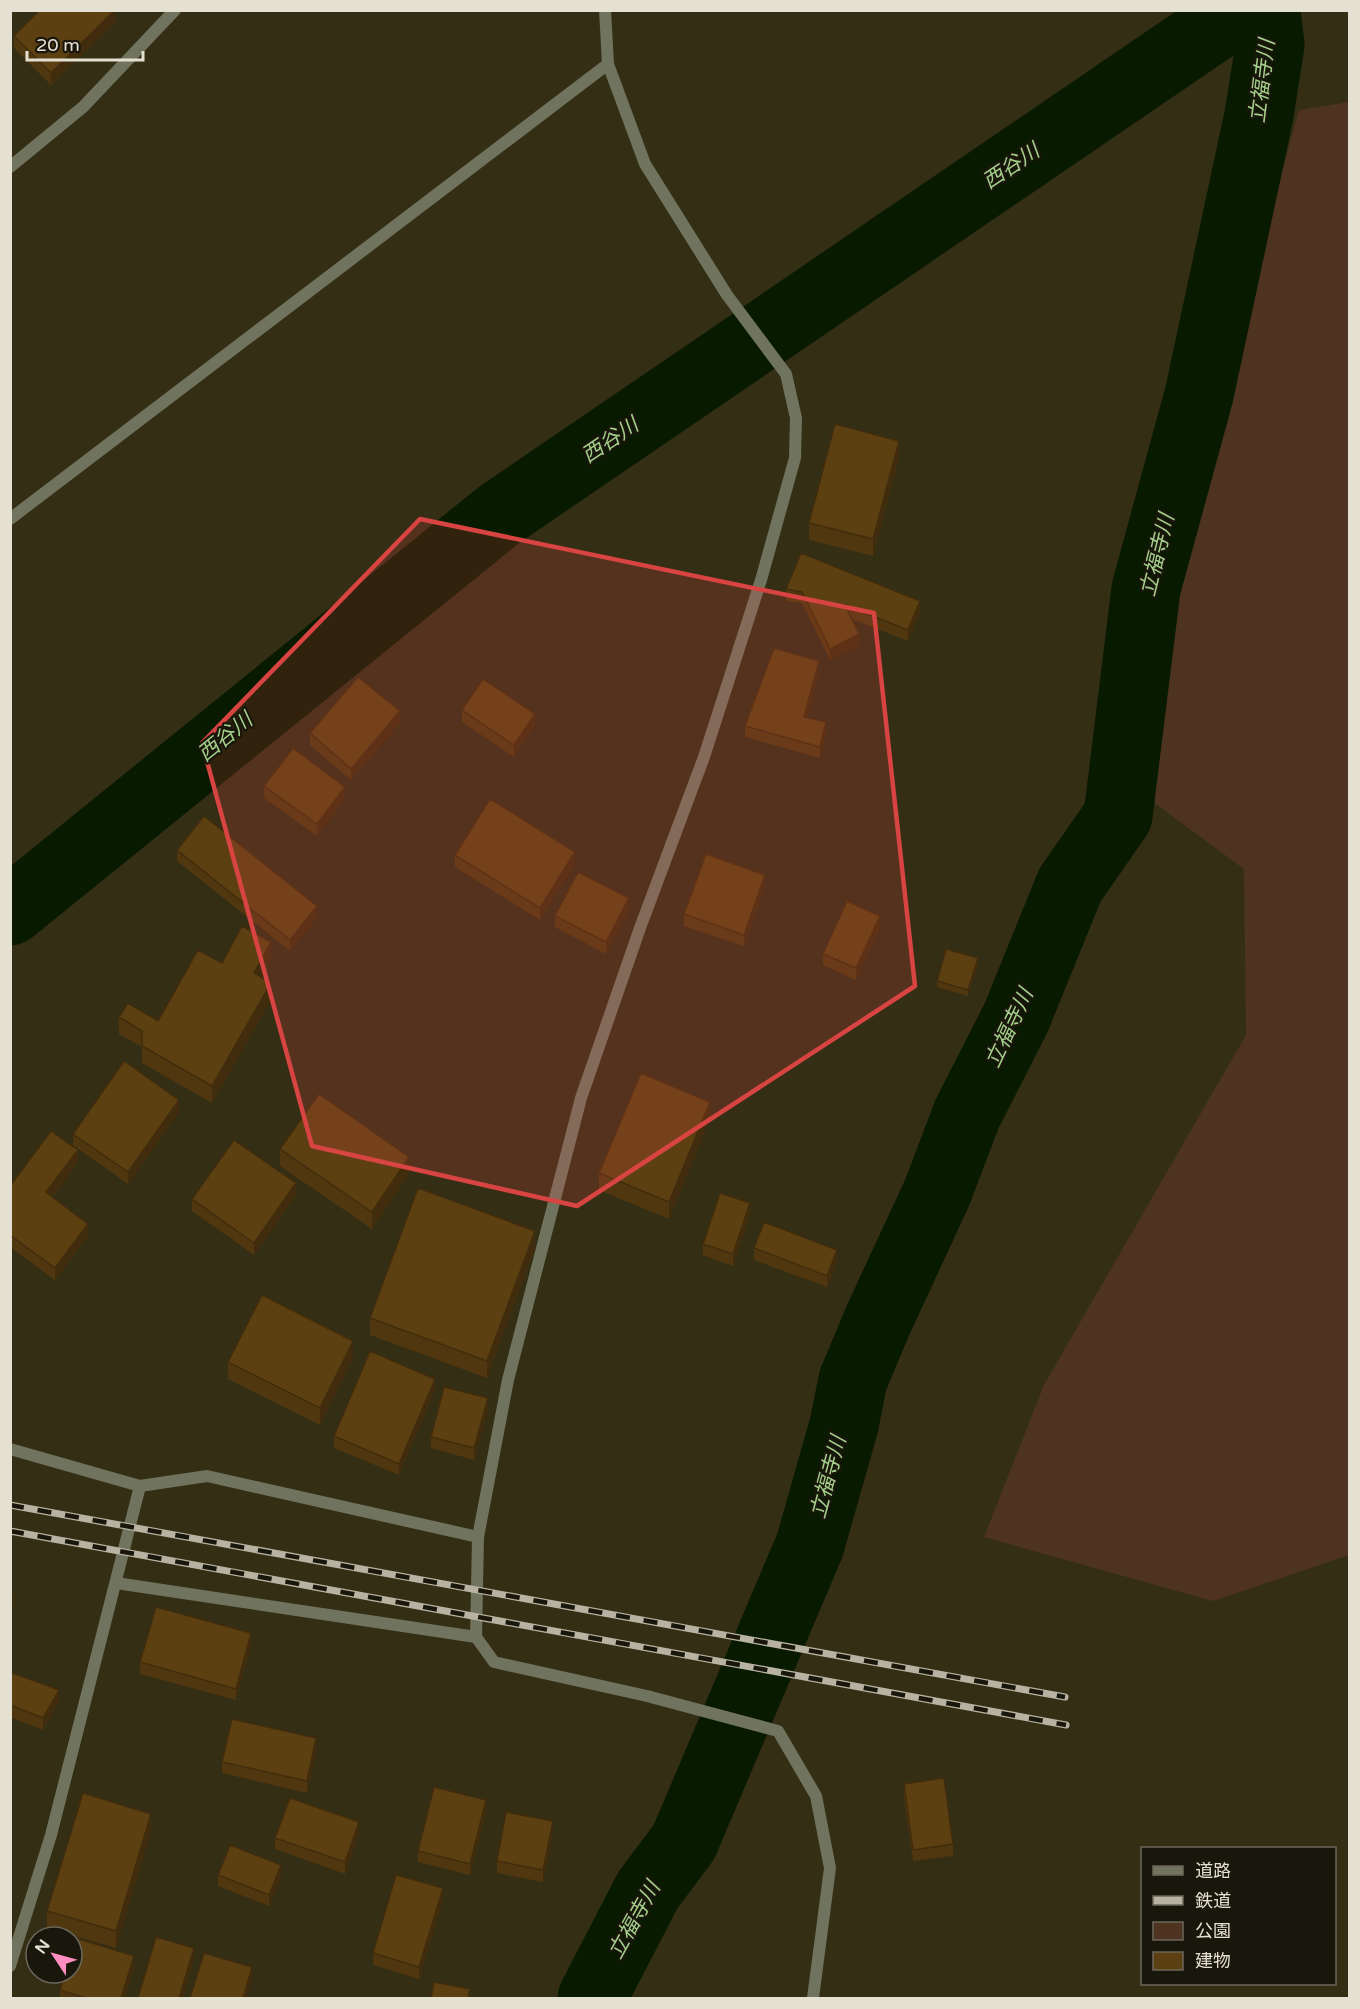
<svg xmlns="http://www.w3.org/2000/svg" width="1360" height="2009" font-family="'Varela Round','Noto Sans JP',sans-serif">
	<rect width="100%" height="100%" fill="#342e15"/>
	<path fill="#4f3321" d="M1349,102V1555L1213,1601L984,1537L1044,1385L1246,1035L1244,869L1126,782L1166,578L1193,498L1299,110Z"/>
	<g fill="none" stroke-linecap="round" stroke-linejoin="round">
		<path stroke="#081a00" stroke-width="69" d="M10,911L499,515L1239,10
			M592,1998L648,1890L684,1842L810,1545L844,1425L853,1380L879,1318L937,1193L967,1114L1016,1018L1070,885L1118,816L1146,589L1199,395L1259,115L1270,45L1266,10"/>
		<path stroke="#70735e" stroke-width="12" d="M10,519L608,64
			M10,1449L140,1486L207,1476L478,1537"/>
		<path stroke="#70735e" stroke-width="12" d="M605,10L608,64L645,164L727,295L786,374L796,418L795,458L761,580L704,757L640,928L581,1098L508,1380L478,1537L476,1637L494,1662L647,1696L778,1731L816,1796L830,1868L813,1998
			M10,167L83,107L175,10
			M116,1583L476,1637
			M10,1966L51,1835L140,1486"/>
		<defs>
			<path id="rail" d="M10,1505L1065,1697
				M10,1531L1066,1725"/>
		</defs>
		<use href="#rail" stroke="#b7b2a1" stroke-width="7"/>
		<use href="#rail" stroke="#19160b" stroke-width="4.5" stroke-dasharray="14" stroke-linecap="butt"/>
	</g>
	<path fill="#50370f" d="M116,10V21L51,85L14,48V36Z
		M899,458L873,556L809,540V523Z
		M786,589L920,613L908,641L852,619L859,646L830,660L802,603L786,601Z
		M819,673L807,717L826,734L820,758L745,737V726Z
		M462,710L535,725L514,757L462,722Z
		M400,723L351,780L310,745V733Z
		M264,786L345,798L317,836L264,798Z
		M177,850L317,918L290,951L177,861Z
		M455,855L575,864L540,920L455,867Z
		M765,887L744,946L684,926V914Z
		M629,910L606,954L555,927V916Z
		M880,927L856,980L823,965V954Z
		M271,959L261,977L271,1000L212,1103L142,1063V1047L119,1034V1017L158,1021L222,963Z
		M978,964L968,996L937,987V981Z
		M179,1112L128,1184L73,1145V1134Z
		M710,1119L669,1219L599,1190V1173Z
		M280,1149L409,1174L372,1229L280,1166Z
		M78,1162L52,1197L88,1236L55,1280L10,1247V1186Z
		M296,1195L254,1255L192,1211V1199Z
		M750,1215L733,1266L703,1255V1244Z
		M535,1248L487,1378L370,1335V1318Z
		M754,1248L837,1262L827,1287L754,1260Z
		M353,1358L320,1425L228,1379V1362Z
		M435,1390L399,1475L334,1448V1436Z
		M488,1410L474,1460L431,1448V1437Z
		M251,1645L236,1700L140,1674V1662Z
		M10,1672L59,1702L43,1730L10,1717Z
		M316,1750L307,1793L222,1773V1762Z
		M904,1784L953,1844V1856L913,1861L904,1796Z
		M486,1811L470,1875L418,1862V1851Z
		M151,1831L116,1948L47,1928V1911Z
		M553,1832L543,1882L497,1873V1861Z
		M359,1834L345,1874L275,1849V1838Z
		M218,1875L281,1877L269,1906L218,1886Z
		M443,1900L419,1979L373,1965V1953Z
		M134,1968L125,1998H60V1990Z"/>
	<path fill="#412d0d" d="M115,10H116V21L51,85V73Z
		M899,441V458L873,556V539Z
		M920,601V613L908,641V630Z
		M859,634V646L830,660V649Z
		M819,661V673L804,728V717Z
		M400,711V723L351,780V769Z
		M535,714V725L514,757V745Z
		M826,722V734L820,758V747Z
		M345,787V798L317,836V824Z
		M575,852V864L540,920V908Z
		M765,875V887L744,946V935Z
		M629,898V910L606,954V942Z
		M317,906V918L290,951V940Z
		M880,916V927L856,980V968Z
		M271,942V959L254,990V973Z
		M978,958V964L968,996V990Z
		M271,983V1000L212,1103V1086Z
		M179,1100V1112L128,1184V1172Z
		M710,1102V1119L669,1219V1202Z
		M78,1150V1162L46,1204V1192Z
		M409,1157V1174L372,1229V1212Z
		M296,1183V1195L254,1255V1243Z
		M750,1203V1215L733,1266V1254Z
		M88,1224V1236L55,1280V1268Z
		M535,1231V1248L487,1378V1361Z
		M837,1250V1262L827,1287V1276Z
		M353,1341V1358L320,1425V1408Z
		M435,1379V1390L399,1475V1464Z
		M488,1398V1410L474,1460V1448Z
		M13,1592V1604L10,1610V1599Z
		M251,1633V1645L236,1700V1689Z
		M59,1690V1702L43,1730V1718Z
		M316,1738V1750L307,1793V1781Z
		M486,1800V1811L470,1875V1864Z
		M151,1814V1831L116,1948V1931Z
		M553,1821V1832L543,1882V1870Z
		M359,1822V1834L345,1874V1862Z
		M281,1865V1877L269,1906V1895Z
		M443,1888V1900L419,1979V1967Z
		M194,1948V1959L183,1998H179Z
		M134,1956V1968L125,1998H121Z
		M252,1967V1979L246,1998H243Z"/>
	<path fill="#5d4012" stroke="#412d0d" stroke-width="1.5" d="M40,10H115L51,73L14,36Z
		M835,424L899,441L873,539L809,523Z
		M801,553L920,601L908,630L845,605L859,634L830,649L802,592L786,589Z
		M774,648L819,661L804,717L826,722L820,747L745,726Z
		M358,677L400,711L351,769L310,733Z
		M483,679L535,714L514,745L462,710Z
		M293,748L345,787L317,824L264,786Z
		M490,799L575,852L540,908L455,855Z
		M204,816L317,906L290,940L177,850Z
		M706,854L765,875L744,935L684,914Z
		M578,872L629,898L606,942L555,916Z
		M847,901L880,916L856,968L823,954Z
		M242,926L271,942L254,973L271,983L212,1086L142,1046V1031L119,1017L128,1003L158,1021L198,950L222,963Z
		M946,949L978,958L968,990L937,981Z
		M124,1061L179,1100L128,1172L73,1134Z
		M641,1073L710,1102L669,1202L599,1173Z
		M319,1094L409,1157L372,1212L280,1149Z
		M51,1131L78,1150L46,1192L88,1224L55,1268L10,1235V1186Z
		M234,1140L296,1183L254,1243L192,1199Z
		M418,1188L535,1231L487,1361L370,1318Z
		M720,1193L750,1203L733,1254L703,1244Z
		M764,1222L837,1250L827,1276L754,1248Z
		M262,1295L353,1341L320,1408L228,1362Z
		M370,1351L435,1379L399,1464L334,1436Z
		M444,1387L488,1398L474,1448L431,1437Z
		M156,1607L251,1633L236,1689L140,1662Z
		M10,1672L59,1690L43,1718L10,1705Z
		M232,1719L316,1738L307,1781L222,1762Z
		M944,1778L953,1844L913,1850L904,1784Z
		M434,1787L486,1800L470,1864L418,1851Z
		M83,1793L151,1814L116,1931L47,1911Z
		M290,1798L359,1822L345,1862L275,1838Z
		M506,1812L553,1821L543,1870L497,1861Z
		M230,1845L281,1865L269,1895L218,1875Z
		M396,1875L443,1888L419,1967L373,1953Z
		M156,1937L194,1948L179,1998H138Z
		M76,1938L134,1956L121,1998H86L60,1990L65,1973H72V1951Z
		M204,1953L252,1967L243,1998H190Z
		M434,1982L470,1989L468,1998H431Z"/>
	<path fill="#d84442" fill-opacity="0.2" stroke="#d84442" stroke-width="4.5" stroke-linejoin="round" d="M420,519L874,613L915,986L577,1206L312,1146L202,743Z"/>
	<g text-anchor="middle" stroke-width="4.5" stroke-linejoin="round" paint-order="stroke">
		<g font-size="21" font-style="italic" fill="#a3cf8b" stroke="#19160b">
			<text transform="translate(1262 81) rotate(-83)" y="7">立福寺川</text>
			<text transform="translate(1011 166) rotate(-34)" y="7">西谷川</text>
			<text transform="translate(610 440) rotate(-34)" y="7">西谷川</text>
			<text transform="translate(1157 555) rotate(-76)" y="7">立福寺川</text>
			<text transform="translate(225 737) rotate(-39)" y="7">西谷川</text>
			<text transform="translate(1009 1028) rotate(-65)" y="7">立福寺川</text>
			<text transform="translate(828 1477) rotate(-75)" y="7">立福寺川</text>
			<text transform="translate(634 1920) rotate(-61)" y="7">立福寺川</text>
		</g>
	</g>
	<rect width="1360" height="2009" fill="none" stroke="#e5e1d2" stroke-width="24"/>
	<rect x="1141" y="1847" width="195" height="138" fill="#19160b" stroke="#6b675b" stroke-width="1.5"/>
	<rect x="1153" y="1866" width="30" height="9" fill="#70735e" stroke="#6b675b" stroke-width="1.5"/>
	<text x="1195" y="1877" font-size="18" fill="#e5e1d2">道路</text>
	<rect x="1153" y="1896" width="30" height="9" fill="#b7b2a1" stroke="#6b675b" stroke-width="1.5"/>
	<text x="1195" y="1907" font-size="18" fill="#e5e1d2">鉄道</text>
	<rect x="1153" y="1922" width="30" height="18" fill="#4f3321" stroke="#6b675b" stroke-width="1.5"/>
	<text x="1195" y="1937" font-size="18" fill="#e5e1d2">公園</text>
	<rect x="1153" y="1952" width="30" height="18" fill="#5d4012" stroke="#6b675b" stroke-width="1.5"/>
	<text x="1195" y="1967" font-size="18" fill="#e5e1d2">建物</text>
	<g transform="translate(54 1955) rotate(306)"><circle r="28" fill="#19160b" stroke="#6b675b" stroke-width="1.5"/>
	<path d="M0-4.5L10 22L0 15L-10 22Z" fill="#fd8ebf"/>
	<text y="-9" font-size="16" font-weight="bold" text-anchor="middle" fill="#e5e1d2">N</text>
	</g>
	<path d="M27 51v9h116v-9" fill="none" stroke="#e5e1d2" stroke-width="3"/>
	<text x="36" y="51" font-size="18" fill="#e5e1d2" stroke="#19160b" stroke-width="4.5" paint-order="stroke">20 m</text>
</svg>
